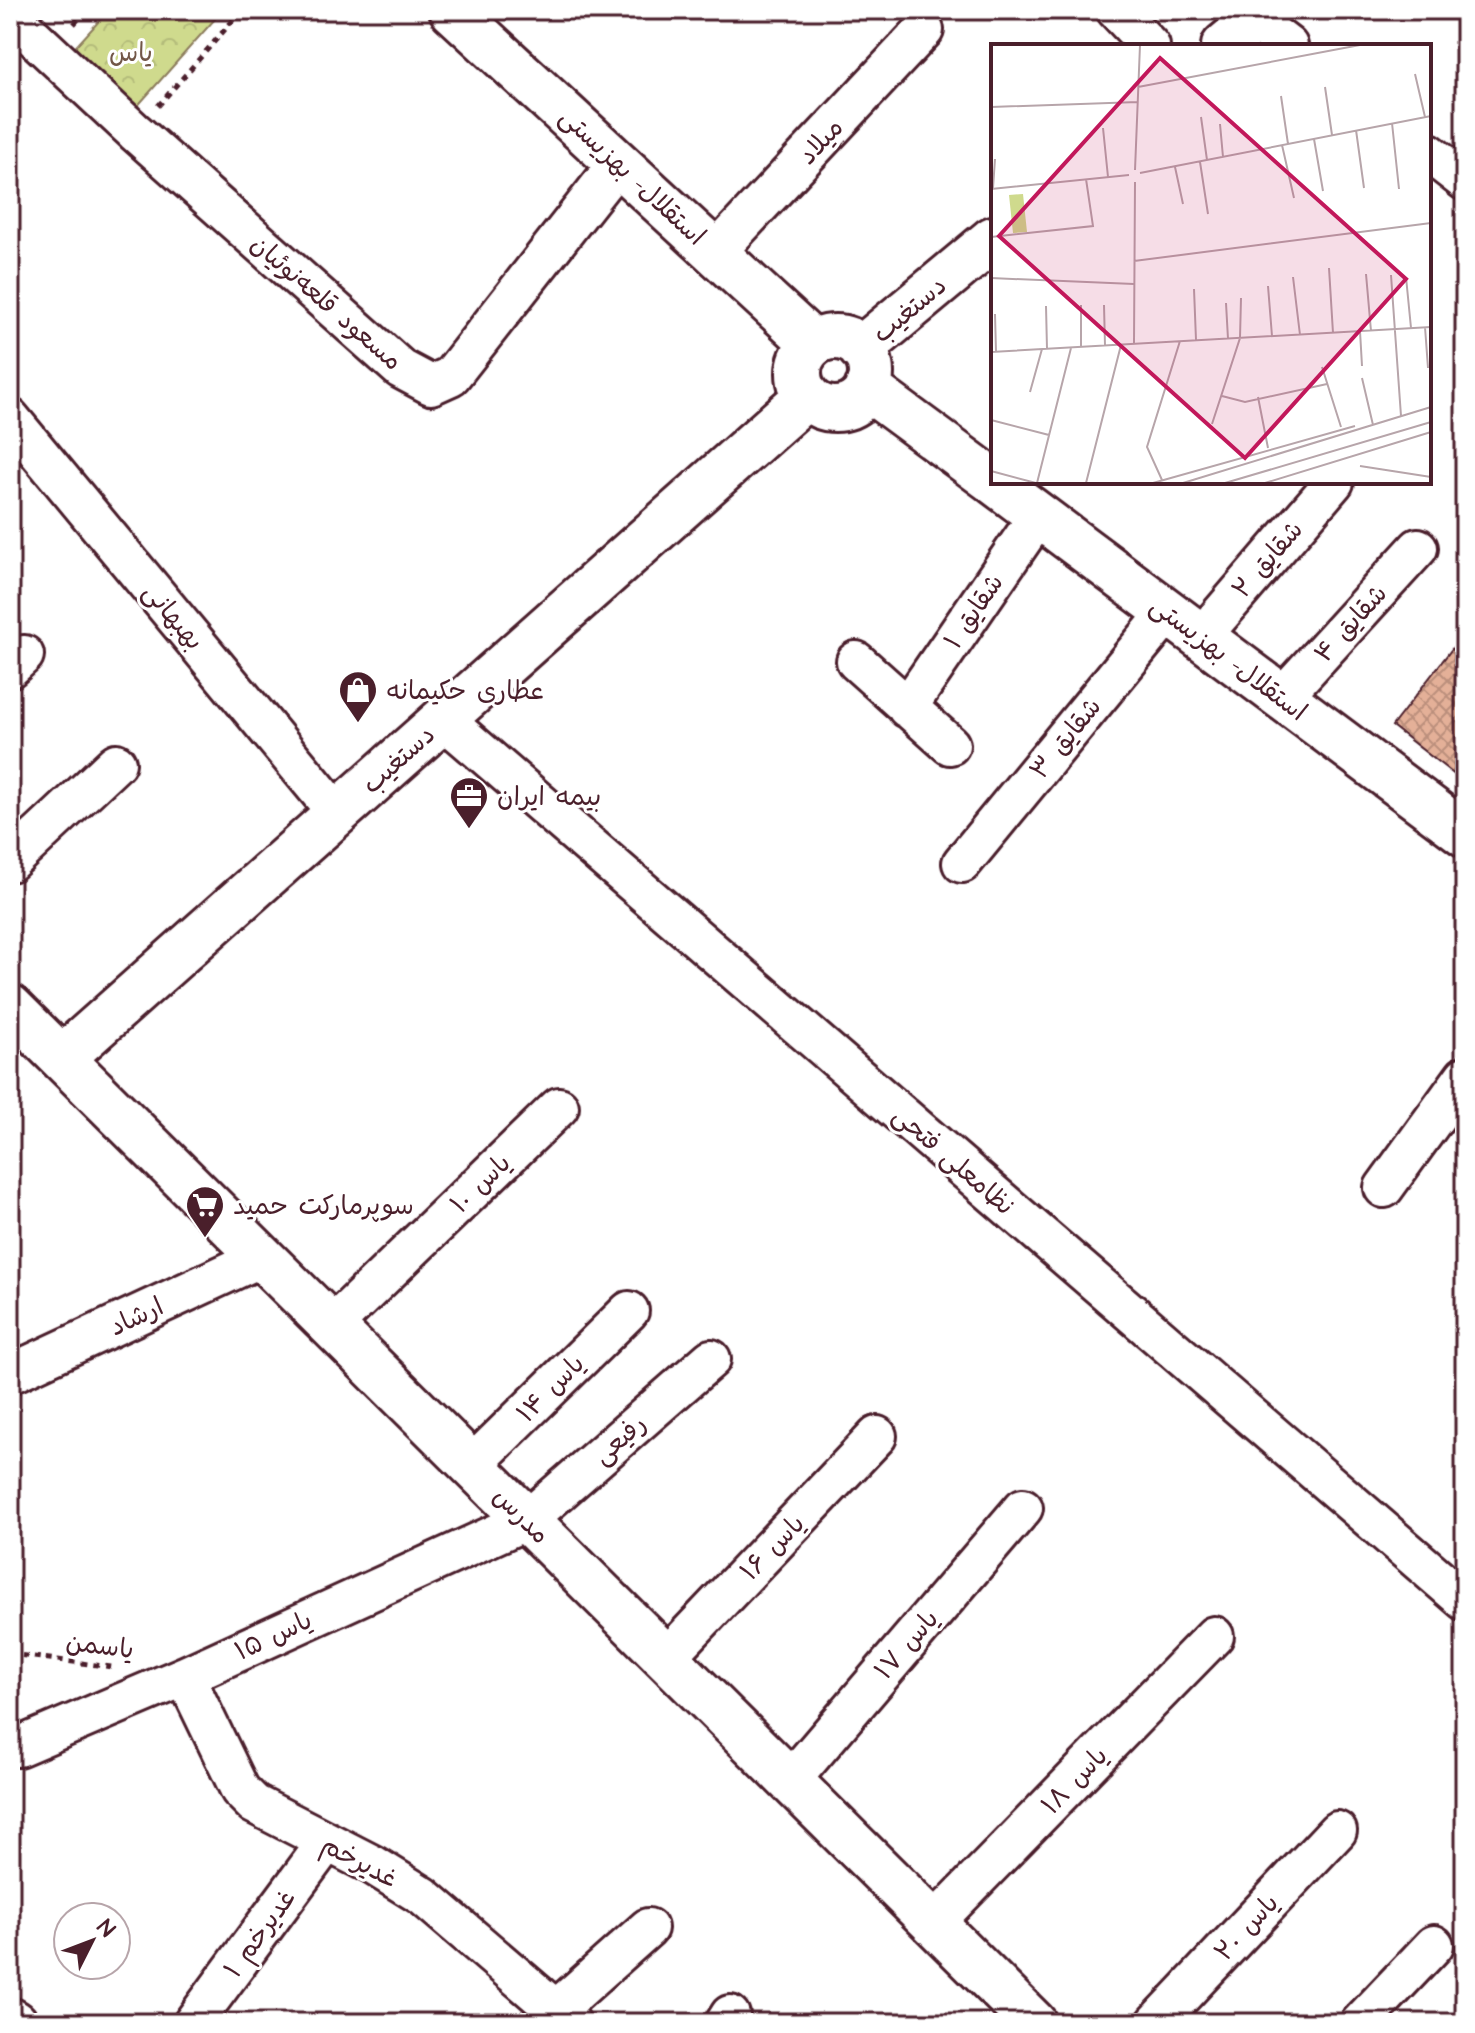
<svg xmlns="http://www.w3.org/2000/svg" width="1475" height="2033" font-family="'Architects Daughter','Playpen Sans Arabic',sans-serif">
	<defs>
		<pattern id="park-crowns" width="20" height="18" patternUnits="userSpaceOnUse" patternTransform="scale(2)"><rect width="20" height="18" fill="#cfda8d"/><path d="M2 6a3 3 0 1 1 6 0M12 15a3 3 0 1 1 6 0" fill="none" stroke="#b3bb7a"/></pattern>
		<pattern id="building-cross-hatch" width="8" height="8" patternUnits="userSpaceOnUse" patternTransform="scale(2)"><rect width="8" height="8" fill="#e4b098"/><path d="M0 0l8 8M0 8l8-8" fill="none" stroke="#bb8f7c"/></pattern>
	</defs>
	<rect width="100%" height="100%" fill="#fff"/>
	<filter id="ink" filterUnits="userSpaceOnUse"><feTurbulence type="fractalNoise" baseFrequency=".0125" numOctaves="2"/><feDisplacementMap in="SourceGraphic" scale="16" xChannelSelector="R" yChannelSelector="G"/><feConvolveMatrix kernelMatrix="1 2 1 2 8 2 1 2 1" color-interpolation-filters="sRGB"/></filter>
	<g filter="url(#ink)">
		<path fill="url(#park-crowns)" stroke="#8c7c5c" stroke-width="2" d="M109,10H223L133,111L70,53Z"/>
		<path fill="url(#building-cross-hatch)" stroke="#4a1f2b" stroke-width="2" d="M1465,632V783L1392,726Z"/>
		<g fill="none" stroke-linecap="round" stroke-linejoin="round">
			<defs>
				<path id="street" d="M1116,10L1150,46
					M10,15L135,132L401,369L431,385L451,376L619,162
					M1254,20L1288,46
					M1429,153L1465,181
					M716,252L924,30
					M10,418L337,813
					M1201,637L1334,482
					M856,661L950,745
					M10,668L24,655
					M1282,697L1418,548
					M907,708L1039,515
					M443,719L1465,1601
					M10,862L116,763
					M962,863L1168,612
					M1384,1188L1465,1076
					M332,1326L559,1107
					M10,1374L262,1257
					M472,1465L629,1311
					M666,1658L877,1436
					M185,1676L240,1790L254,1804L373,1865L423,1896L571,2023
					M18,1747L185,1676L527,1520L711,1359
					M790,1781L1023,1508
					M934,1923L1214,1636
					M556,2010L648,1928
					M193,2023L326,1843
					M725,2023L730,2015
					M1156,2023L1337,1831
					M1360,2023L1434,1945"/>
				<path id="secondary" d="M452,10L813,343
					M1224,46L1267,10
					M799 373a36 36 0 1 1 72 0a36 36 0 1 1-72 0Z
					M861,349L993,239
					M867,388L993,481
					M994,482L1465,834
					M10,1007L1034,2023
					M62,1058L807,396
					M10,2020L15,2023"/>
			</defs>
			<use href="#street" stroke="#4a1f2b" stroke-width="44"/>
			<use href="#secondary" stroke="#4a1f2b" stroke-width="50"/>
			<path stroke="#4a1f2b" stroke-width="5" stroke-dasharray="6 6" stroke-linecap="butt" d="M74,24L87,10
				M158,106L242,10
				M10,1654L112,1667"/>
			<use href="#street" stroke="#fff" stroke-width="38"/>
			<use href="#secondary" stroke="#fff" stroke-width="44"/>
		</g>
	</g>
	<defs>
		<symbol id="shop-pin" viewBox="-11 -11 22 30"><path d="M0 17L-7.5 6A9.5 9.5 0 1 1 7.5 6Z" fill="#4a1f2b" stroke="#fff"/><path d="M-5-2.5h2.3a2.7 3.5 0 0 1 5.4 0H5L5.5 6h-11ZM-1.5-2.5h3a1.5 2.3 0 0 0-3 0Z" fill="#fff"/></symbol>
		<symbol id="office-pin" viewBox="-11 -11 22 30"><path d="M0 17L-7.5 6A9.5 9.5 0 1 1 7.5 6Z" fill="#4a1f2b" stroke="#fff"/><path d="M-6-3h4V-5.5h4V-3h4V5H-6ZM-1-4.5V-3h2v-1.5ZM-6 0V1H6V0Z" fill="#fff"/></symbol>
		<symbol id="supermarket-pin" viewBox="-11 -11 22 30"><path d="M0 17L-7.5 6A9.5 9.5 0 1 1 7.5 6Z" fill="#4a1f2b" stroke="#fff"/><path d="M-6-5.5h2.5l.6 2H6L4.5 2H-2.5L-4.4-4H-6ZM-1.5 3.2a1.3 1.3 0 1 0 .1 0ZM3 3.2a1.3 1.3 0 1 0 .1 0Z" fill="#fff"/></symbol>
	</defs>
	<g fill-rule="evenodd">
		<use href="#shop-pin" x="336" y="668" width="44" height="60"/>
		<use href="#office-pin" x="447" y="774" width="44" height="60"/>
		<use href="#supermarket-pin" x="183" y="1183" width="44" height="60"/>
	</g>
	<g text-anchor="middle" stroke-width="6" stroke-linejoin="round" paint-order="stroke">
		<g font-size="26" fill="#725748" stroke="#fff">
			<text x="131" y="61">یاس</text>
		</g>
		<g font-size="26" fill="#4a1f2b" stroke="#fff">
			<text transform="translate(820 141) rotate(-47)" y="9">میلاد</text>
			<text transform="translate(633 176) rotate(43)" y="9">استقلال- بهزیستی</text>
			<text transform="translate(327 302) rotate(41)" y="9">مسعود قلعه‌نوئیان</text>
			<text transform="translate(909 309) rotate(-40)" y="9">دستغیب</text>
			<text transform="translate(1267 559) rotate(-49)" y="9">شقایق ۲</text>
			<text transform="translate(973 611) rotate(-56)" y="9">شقایق ۱</text>
			<text transform="translate(174 616) rotate(50)" y="9">بهبهانی</text>
			<text transform="translate(1350 623) rotate(-48)" y="9">شقایق ۴</text>
			<text transform="translate(1229 658) rotate(37)" y="9">استقلال- بهزیستی</text>
			<text transform="translate(1065 738) rotate(-51)" y="9">شقایق ۳</text>
			<text transform="translate(398 759) rotate(-42)" y="9">دستغیب</text>
			<text transform="translate(954 1160) rotate(41)" y="9">نظامعلی فتحی</text>
			<text transform="translate(480 1183) rotate(-44)" y="9">یاس ۱۰</text>
			<text transform="translate(136 1316) rotate(-25)" y="9">ارشاد</text>
			<text transform="translate(550 1388) rotate(-45)" y="9">یاس ۱۴</text>
			<text transform="translate(619 1439) rotate(-41)" y="9">رفیعی</text>
			<text transform="translate(522 1515) rotate(45)" y="9">مدرس</text>
			<text transform="translate(772 1547) rotate(-46)" y="9">یاس ۱۶</text>
			<text transform="translate(273 1635) rotate(-25)" y="9">یاس ۱۵</text>
			<text transform="translate(906 1644) rotate(-49)" y="9">یاس ۱۷</text>
			<text transform="translate(100 1645) rotate(7)" y="9">یاسمن</text>
			<text transform="translate(1074 1780) rotate(-46)" y="9">یاس ۱۸</text>
			<text transform="translate(360 1861) rotate(28)" y="9">غدیرخم</text>
			<text transform="translate(1246 1927) rotate(-47)" y="9">یاس ۲۰</text>
			<text transform="translate(259 1933) rotate(-54)" y="9">غدیرخم ۱</text>
		</g>
		<g font-size="26" fill="#4a1f2b" stroke="#fff" text-anchor="start">
			<text x="386" y="699">عطاری حکیمانه</text>
			<text x="497" y="805">بیمه ایران</text>
			<text x="233" y="1214">سوپرمارکت حمید</text>
		</g>
	</g>
	<g transform="translate(991 44)">
		<rect width="440" height="440" fill="#fff"/>
		<path d="M32,150L36,188L22,189L18,151Z" fill="#cfda8d"/>
		<path fill="none" stroke="#b7a5aa" stroke-width="2" d="M424,30L434,73M147,43L369,1M334,43L341,91M290,52L297,100M0,63L147,58M210,73L216,116M401,79L408,145M229,80L232,113M112,84L117,133M365,86L373,144M323,95L332,147M291,101L303,154M209,118L217,170M184,123L192,160M144,126L149,1M149,129L440,72M2,144L4,115M0,145L138,131M0,193L102,182L95,135M143,217L440,179M338,224L342,289M375,230L380,287M400,231L410,372M302,233L309,291M415,233L420,284M0,234L143,240M277,242L281,292M203,245L205,296M235,259L237,295M90,261V303M113,261L114,302M55,262L56,305M4,270L5,308M434,283L437,324M369,287L371,322M143,300L144,138M0,308L440,283M331,323L350,383M371,334L382,381M39,348L51,305M231,352L254,358L336,340M267,353L277,404M0,376L58,391M221,380L249,294L250,254M369,422L440,433M0,427L45,439M171,436L156,403L189,297M46,439L80,304M95,439L130,301M162,439L364,382M192,439L440,363M234,439L440,378M274,439L440,388"/>
		<path fill="#c2185b" fill-opacity="0.15" stroke="#c2185b" stroke-width="4" d="M169,14L415,235L254,414L8,192Z"/>
		<rect width="440" height="440" fill="none" stroke="#4a1f2b" stroke-width="4"/>
	</g>
	<rect width="1475" height="2033" fill="none" stroke="#fff" stroke-width="40"/>
	<rect x="20" y="20" width="1435" height="1993" fill="none" stroke="#4a1f2b" stroke-width="3" filter="url(#ink)"/>
	<g transform="translate(92 1941) rotate(48)"><circle r="38" fill="#ffffff" stroke="#b7a5aa" stroke-width="2"/>
	<path d="M0-6L14 30L0 20L-14 30Z" fill="#4a1f2b"/>
	<text y="-12" font-size="22" font-weight="bold" text-anchor="middle" fill="#4a1f2b">N</text>
	</g>
</svg>
